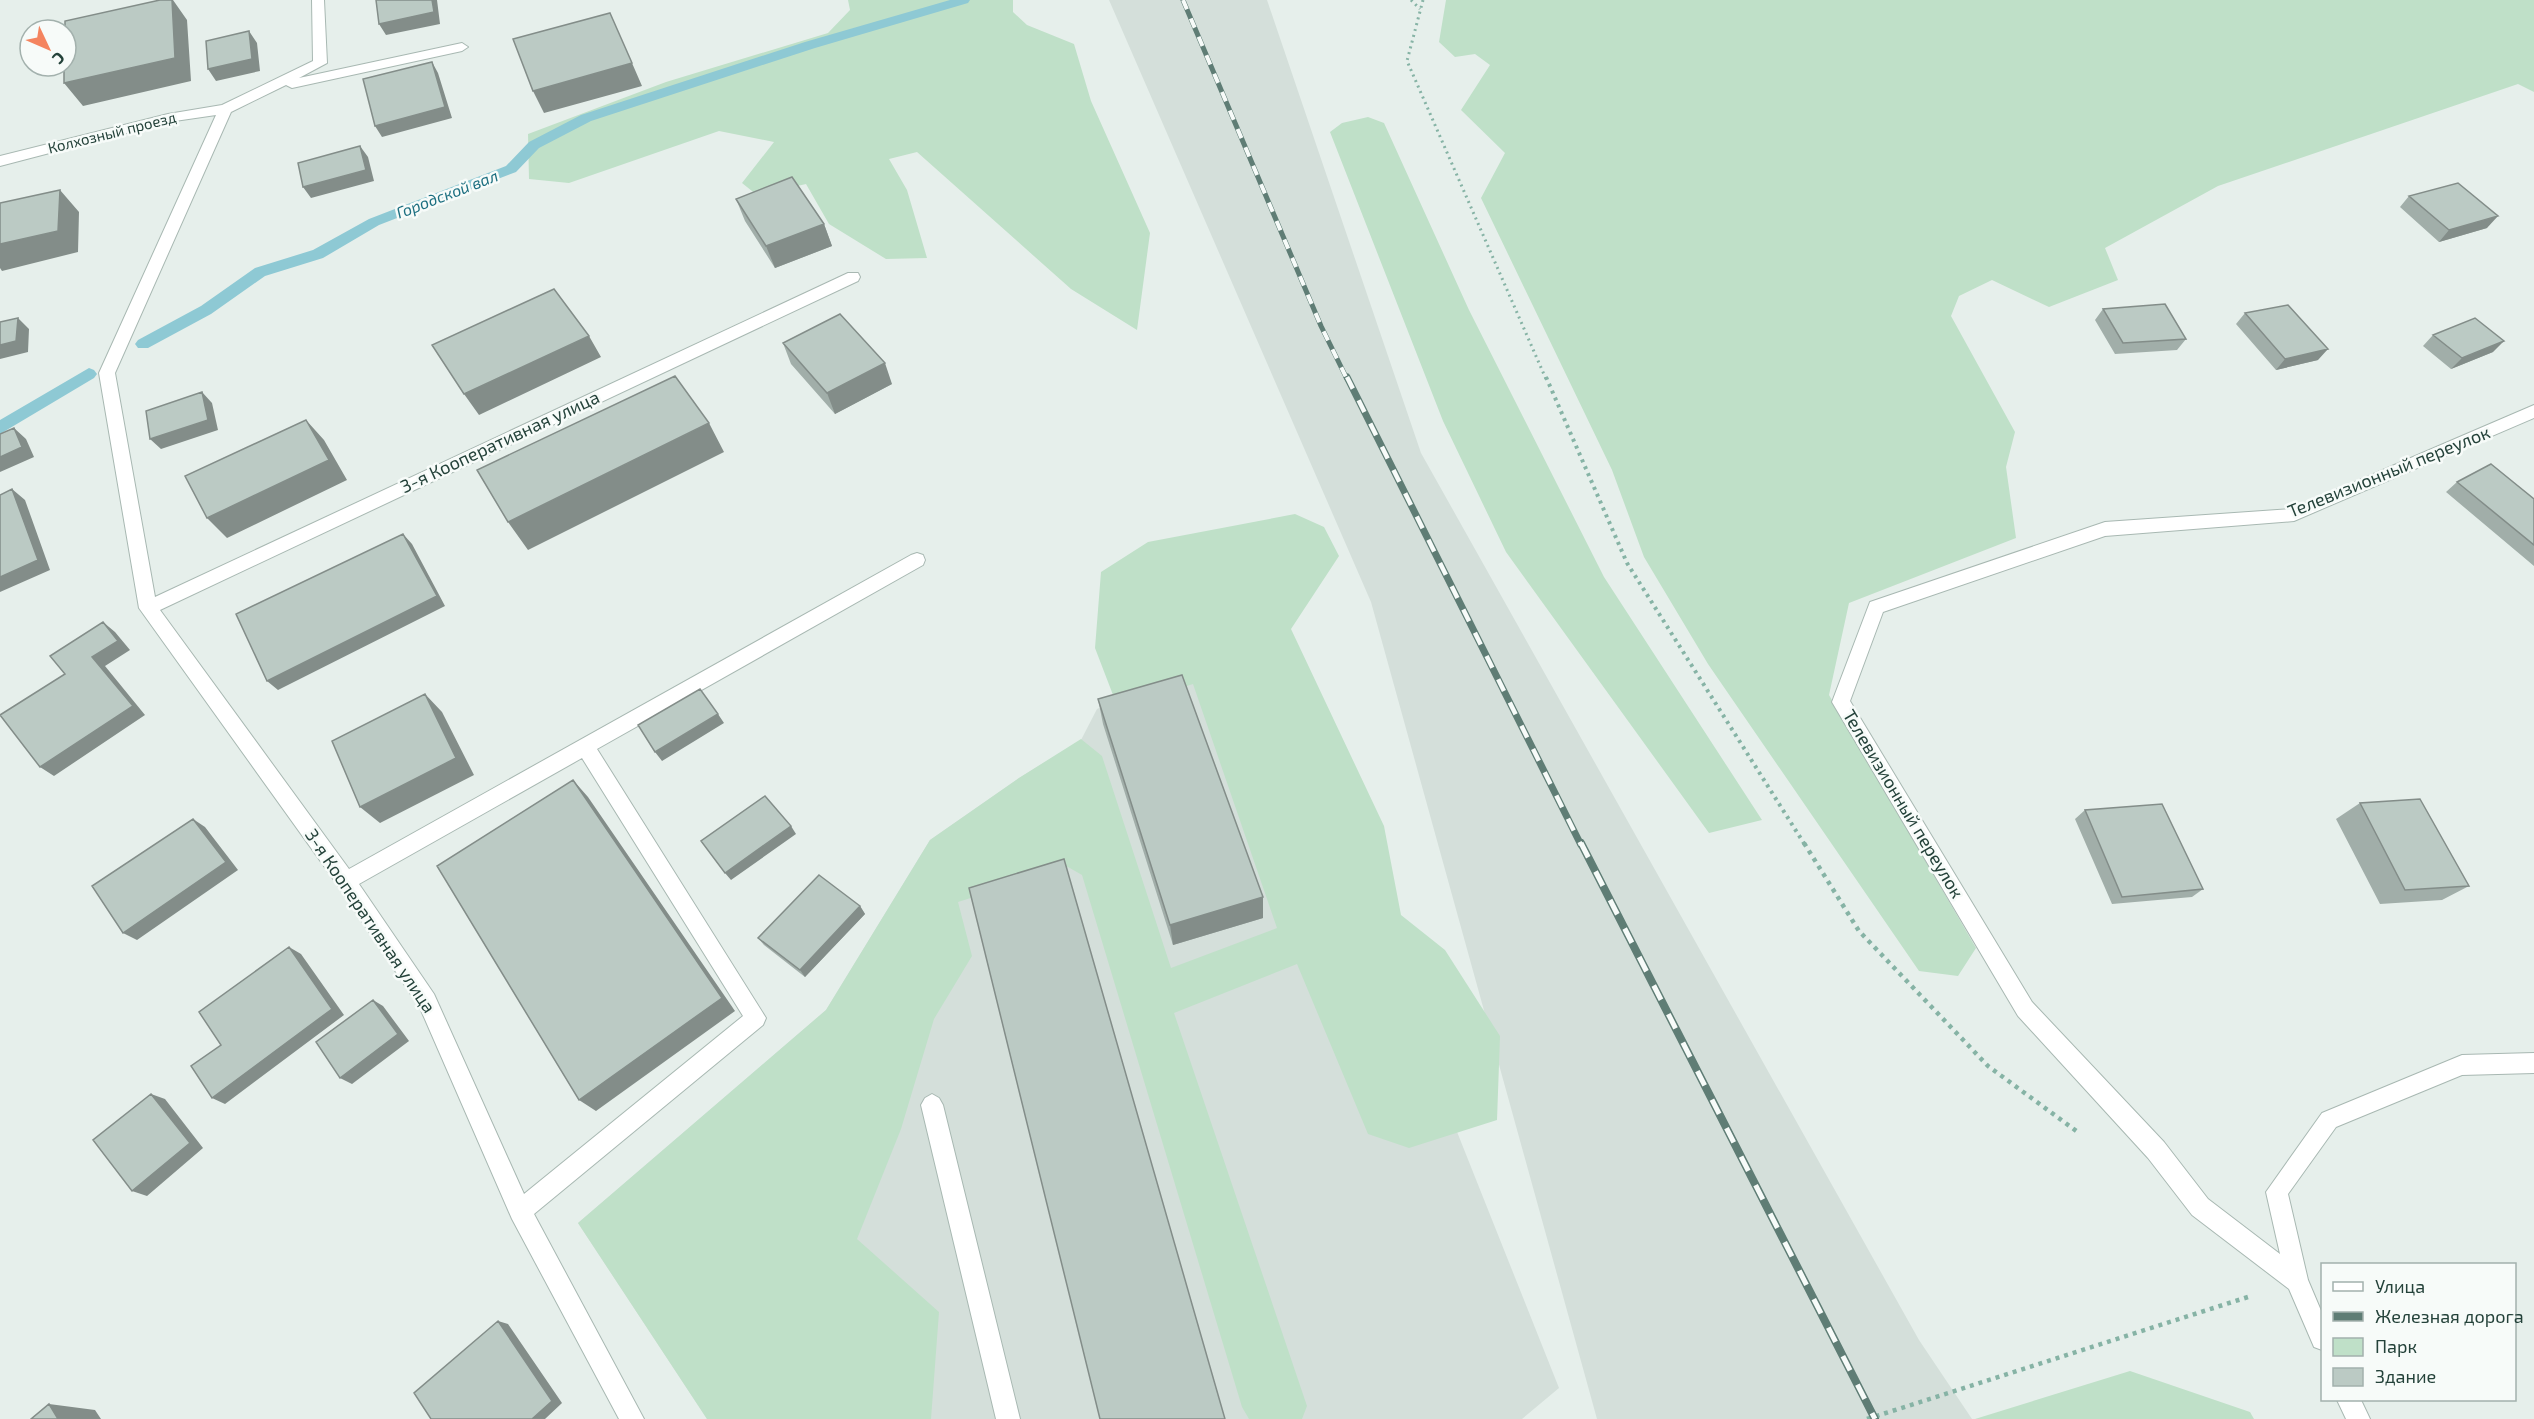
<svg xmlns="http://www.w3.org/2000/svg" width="2534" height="1419" font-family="'Exo 2',sans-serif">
	<rect width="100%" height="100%" fill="#e6efeb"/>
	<path fill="#d4dfda" d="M1109,0H1267L1421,453L1919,1340L1972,1419H1597L1371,602Z
		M1258,632L1559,1388L1522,1419H707L578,1223L826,1010L930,840L1019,778L1081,740L1097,709Z"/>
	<path fill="#bfe0c8" d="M848,0H1013V12L1027,25L1074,44L1091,101L1150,233L1137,330L1071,289L917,152L889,159L907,190L927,258L886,259L829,224L806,184L757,195L742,183L774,142L719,131L569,183L529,179L528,134L666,82L828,33L850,10Z
		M1446,0H2534V92L2518,84L2218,186L2105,248L2118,280L2049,307L1992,280L1959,296L1951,316L2015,432L2006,467L2016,538L1849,603L1829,695L1976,948L1958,976L1919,971L1708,664L1644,557L1612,470L1481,198L1505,153L1461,110L1490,65L1475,54L1455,57L1439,42Z
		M1368,117L1384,123L1469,310L1604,577L1762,820L1709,833L1506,552L1443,421L1330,132L1342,123Z
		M1295,514L1324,527L1339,556L1291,629L1384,826L1401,915L1445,950L1500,1036L1497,1120L1409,1148L1368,1134L1297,964L1174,1013L1307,1406L1302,1419H1249L1242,1407L1082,875L1068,867L958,902L972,956L934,1019L901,1129L857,1239L939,1312L931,1419H707L578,1223L826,1010L930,840L1019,778L1081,739L1102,756L1171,968L1277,928L1193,684L1118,708L1095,648L1101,572L1148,542Z
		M2130,1371L2250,1412L2254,1419H1975Z"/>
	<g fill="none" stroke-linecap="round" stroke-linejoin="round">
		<path fill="#8ec9d4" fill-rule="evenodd" d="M950,0H970L968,3L815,48L591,121L539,148L516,172L379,225L323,258L265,276L211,314L148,348H138L135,344L138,340L201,306L255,268L313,250L369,219L506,166L529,142L581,115L805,42Z
			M89,368L94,370L97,374L94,378L0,434V420Z"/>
		<defs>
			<path id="minor" d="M312,0H324L327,63L299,78L462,43L468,47L462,51L292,88L286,85L231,112L115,373L155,597L848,273H858L860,277L858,281L160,610L349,869L911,555L917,553L923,555L925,560L923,565L597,749L766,1018L763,1025L534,1214L644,1419H619L512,1219L420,1008L339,887L139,608L99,373L216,115L168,122L0,166V156L168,114L222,105L313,61ZM582,758L743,1016L524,1194L434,994L359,884Z
				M2534,405V418L2294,521L2105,536L1883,612L1850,701L2032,1002L2164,1142L2208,1199L2280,1254L2266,1192L2322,1113L2462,1055L2534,1053V1073L2462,1075L2336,1127L2288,1194L2308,1280L2322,1313V1350L2314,1347L2289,1289L2192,1215L2148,1158L2018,1016L1832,702L1870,602L2105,522L2292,509Z
				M932,1094L939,1098L943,1105L1020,1419H996L921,1105L925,1098Z
				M2337,1400H2361L2370,1419H2346Z"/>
		</defs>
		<use href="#minor" stroke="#a8b8b2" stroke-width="2"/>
		<path stroke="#86b3a5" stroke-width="3" stroke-dasharray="2 4" stroke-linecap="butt" d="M1411,0L1420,9
			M1423,0L1407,61L1546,379"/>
		<path stroke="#86b3a5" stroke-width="4" stroke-dasharray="3 4.5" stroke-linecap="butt" d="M1546,377L1627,563L1805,845"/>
		<path stroke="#86b3a5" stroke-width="4.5" stroke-dasharray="4 5" stroke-linecap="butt" d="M1804,843L1859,931L1988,1066L2079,1133
			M1867,1419L2248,1297"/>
		<use href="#minor" fill="#fff" fill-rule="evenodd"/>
		<defs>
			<path id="rail-far2" d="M1183,0L1321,326L1347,379"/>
			<path id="rail-far1" d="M1347,377L1581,845"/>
			<path id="rail" d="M1581,843L1875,1419"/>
		</defs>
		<use href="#rail-far2" stroke="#5f7d75" stroke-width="5"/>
		<use href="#rail-far1" stroke="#5f7d75" stroke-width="7"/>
		<use href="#rail" stroke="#5f7d75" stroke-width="8"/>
		<use href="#rail-far2" stroke="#f7fbf9" stroke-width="4" stroke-dasharray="10" stroke-linecap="butt"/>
		<use href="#rail-far1" stroke="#f7fbf9" stroke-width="4.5" stroke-dasharray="13" stroke-linecap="butt"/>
		<use href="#rail" stroke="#f7fbf9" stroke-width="5" stroke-dasharray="16" stroke-linecap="butt"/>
	</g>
	<path fill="#a1aea9" d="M2409,196L2487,228L2439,242L2400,207Z
		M736,199L824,224L832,246L775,268L745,221Z
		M2103,309L2186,339L2177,350L2115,354L2095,320Z
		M2245,313L2318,360L2276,370L2236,324Z
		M2433,335L2493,352L2451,369L2423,346Z
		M783,343L892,384L835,414L791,364Z
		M2457,482L2534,499V566L2446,492Z
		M1098,699L1263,897V918L1173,945L1103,724Z
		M2360,803L2469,886L2442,900L2380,904L2336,819Z
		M2085,810L2203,889L2192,897L2112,904L2075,819Z
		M860,906L865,914L805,977L764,945L758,938Z"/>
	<path fill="#838d89" d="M172,0H173L187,20L191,81L83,106L64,83Z
		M432,0H437L440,24L386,35L379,24Z
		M249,31L257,43L260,71L216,81L208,69Z
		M432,62L438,73L452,118L382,137L375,126Z
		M632,63L642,86L544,113L533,91Z
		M360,146L368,157L374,181L311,198L303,187Z
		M60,190L79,212L78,252L2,271L0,268V244Z
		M2498,216L2487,228L2439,242L2449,230Z
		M824,224L832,246L775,268L766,246Z
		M18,318L29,329L28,352L0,359V345Z
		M589,336L601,357L479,415L464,394Z
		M2504,341L2493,352L2451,369L2462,358Z
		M2328,349L2318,360L2276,370L2285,359Z
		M885,363L892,384L835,414L827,393Z
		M202,392L212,403L218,430L161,449L150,439Z
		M306,420L324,440L347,480L227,538L207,518Z
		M709,423L724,452L528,550L508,522Z
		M14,428L26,439L34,457L0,472V457Z
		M12,489L25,500L50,570L0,592V577Z
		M403,534L412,544L445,606L278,690L267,681Z
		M103,622L115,632L130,650L105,666L145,715L54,776L40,767L92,657Z
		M425,694L442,712L474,775L380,823L360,807Z
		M718,714L724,723L662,761L655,752Z
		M573,780L588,797L735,1011L596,1111L579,1100Z
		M193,819L205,827L238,870L137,940L123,933Z
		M791,826L796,834L731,880L725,873Z
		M1263,897V918L1173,945L1170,925Z
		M860,906L865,914L805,977L800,970Z
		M289,947L301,954L344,1015L225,1104L212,1098Z
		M373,1000L383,1006L409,1041L352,1084L340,1078Z
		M151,1094L165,1099L203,1148L147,1196L132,1191Z
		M498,1321L508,1324L562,1403L545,1419H532Z
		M49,1404L95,1410L101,1419H58Z"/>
	<path fill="#bbcac4" stroke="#838d89" stroke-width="1.5" d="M160,0H172L175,58L64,83V66H66V30H65V21Z
		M376,0H432L434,12L379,24Z
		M610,13L632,63L533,91L513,39Z
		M249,31L252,59L208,69L206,41Z
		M432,62L445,107L375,126L363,79Z
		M360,146L366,170L303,187L298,163Z
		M792,177L824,224L766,246L736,199Z
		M2458,183L2498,216L2449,230L2409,196Z
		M60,190L58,231L0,244V203Z
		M554,289L589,336L464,394L432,345Z
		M2165,304L2186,339L2123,343L2103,309Z
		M2288,305L2328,349L2285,359L2245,313Z
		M840,314L885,363L827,393L783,343Z
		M18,318L16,341L0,345V322Z
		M2475,318L2504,341L2462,358L2433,335Z
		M675,376L709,423L508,522L477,470Z
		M202,392L208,420L150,439L146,411Z
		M306,420L329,460L207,518L185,476Z
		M14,428L22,447L0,457V434Z
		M2491,464L2534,499V545L2457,482Z
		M12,489L38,560L0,577V495Z
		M403,534L437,596L267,681L236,614Z
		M103,622L118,641L92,657L133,706L40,767L0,715L65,674L50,656Z
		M1182,675L1263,897L1170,925L1098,699Z
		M700,689L718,714L655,752L638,725Z
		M425,694L456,758L360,807L332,741Z
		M573,780L722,998L579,1100L437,866Z
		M765,796L791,826L725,873L701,841Z
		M2420,799L2469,886L2405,890L2360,803Z
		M2162,804L2203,889L2122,897L2085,810Z
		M193,819L226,862L123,933L92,886Z
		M1064,859L1225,1419H1100L969,888Z
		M819,875L860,906L800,970L758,938Z
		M289,947L332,1009L212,1098L191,1066L221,1045L199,1012Z
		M373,1000L398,1034L340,1078L316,1042Z
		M151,1094L190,1143L132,1191L93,1140Z
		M498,1321L552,1401L532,1419H431L414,1393Z
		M49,1404L58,1419H31Z"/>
	<g text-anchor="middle" stroke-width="5" stroke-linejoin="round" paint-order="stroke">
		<g font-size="15" fill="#24423a" stroke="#f7fbf9">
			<text transform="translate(112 133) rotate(-14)" y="5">Колхозный проезд</text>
		</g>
		<g font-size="16" font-style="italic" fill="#1c6f80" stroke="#f7fbf9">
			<text transform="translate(447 194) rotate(-21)" y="6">Городской вал</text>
		</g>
		<g font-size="18" fill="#24423a" stroke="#f7fbf9">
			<text transform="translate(500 442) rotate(-25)" y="6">3-я Кооперативная улица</text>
			<text transform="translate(2389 472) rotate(-22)" y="6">Телевизионный переулок</text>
			<text transform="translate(1903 804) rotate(59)" y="6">Телевизионный переулок</text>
			<text transform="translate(370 921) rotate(56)" y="6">3-я Кооперативная улица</text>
		</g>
	</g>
	<rect x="2321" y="1263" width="195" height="138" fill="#f7fbf9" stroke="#a3b1ad" stroke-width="1.5"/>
	<rect x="2333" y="1282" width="30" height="9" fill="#ffffff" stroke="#a3b1ad" stroke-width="1.5"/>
	<text x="2375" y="1293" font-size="18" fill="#24423a">Улица</text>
	<rect x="2333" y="1312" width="30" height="9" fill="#5f7d75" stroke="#a3b1ad" stroke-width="1.5"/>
	<text x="2375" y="1323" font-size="18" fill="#24423a">Железная дорога</text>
	<rect x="2333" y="1338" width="30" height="18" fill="#bfe0c8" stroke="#a3b1ad" stroke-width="1.5"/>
	<text x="2375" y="1353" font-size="18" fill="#24423a">Парк</text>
	<rect x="2333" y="1368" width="30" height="18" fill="#bbcac4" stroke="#a3b1ad" stroke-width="1.5"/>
	<text x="2375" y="1383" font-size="18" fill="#24423a">Здание</text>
	<g transform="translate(48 48) rotate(134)"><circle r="28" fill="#f7fbf9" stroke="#a3b1ad" stroke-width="1.5"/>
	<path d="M0-4.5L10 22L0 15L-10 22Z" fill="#f4845f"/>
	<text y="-9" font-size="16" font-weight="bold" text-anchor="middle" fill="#24423a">С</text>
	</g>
</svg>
